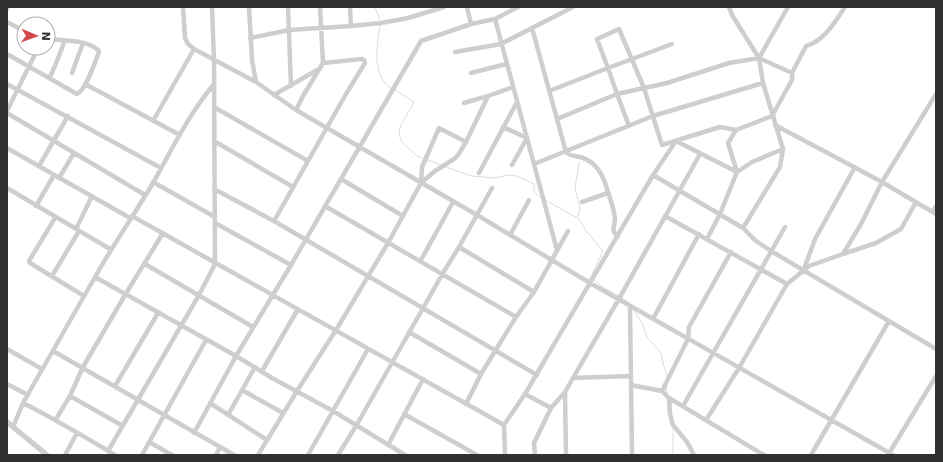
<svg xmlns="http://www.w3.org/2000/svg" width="943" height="462" font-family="'DejaVu Sans',sans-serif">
	<rect width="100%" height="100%" fill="#fff"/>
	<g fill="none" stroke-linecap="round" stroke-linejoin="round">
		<path stroke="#d0dfea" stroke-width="1" d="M375,7L380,20
			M380,25C377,46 371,76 392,89
			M395,90L414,102C407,118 390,131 406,146C412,152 416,156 424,159
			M427,160L441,165
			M446,167L472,176L494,178L508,175L517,176L534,184V192L540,197
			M545,200L579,219L586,231L603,251L591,277
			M578,217L580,208L575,188L579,163
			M593,279L604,288L619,296
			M622,298L630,304
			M634,310L643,325L647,337L661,353L663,363L667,376
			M666,386L667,393
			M673,428V455"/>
		<path stroke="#cecece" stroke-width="4.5" d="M183,7L185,38L188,44L194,49L256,82L296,110L477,215L590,283L893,455
			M249,7L252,60L256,82
			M288,7L291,86
			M350,7L351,26
			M467,7L471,24
			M729,7L732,15L759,58L763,83L783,149L780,167L743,228
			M7,9L8,7
			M495,19L557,250
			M7,22L24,31
			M532,28L566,152C569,156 575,156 580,157C589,159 597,166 601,174C605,180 615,213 615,219C615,226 610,231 618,236
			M250,38L289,30L351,26L381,23L408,18L444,7
			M672,44L608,68L597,39L619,29L644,88L662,145L720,127L736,130L772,116L792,80V73L806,46C824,41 835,22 845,7
			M455,52L501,44L573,7
			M7,54L77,94C86,90 95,62 99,52L98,50C85,39 64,41 48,39
			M759,58L788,7
			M72,73L83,43
			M471,73L506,64
			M50,77L55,66L65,40
			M7,84L161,168
			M85,84L180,135
			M549,91L608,68L617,94L667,83L729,63L759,58L792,73
			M274,95L317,70
			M464,103L488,96L513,87
			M214,107L308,161
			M296,110L303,96L323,63L320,7
			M7,111L38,48
			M7,113L145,195
			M557,119L617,94L629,126
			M153,121L194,49
			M775,125L882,182L936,214
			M503,127L527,138L512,165
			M736,130L728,143L737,172
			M214,141L293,187
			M7,148L130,218
			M534,164L653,116L763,83
			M39,166L68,116
			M479,173L517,102
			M653,175L743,228L756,241L771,251L936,349
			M59,178L74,153
			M341,179L403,216
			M153,182L215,217
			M421,183L422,167L439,128L466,142
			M7,188L110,249
			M214,189L274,221L537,375
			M582,202L608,193
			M36,206L54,175
			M325,206L516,317
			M933,212L936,206
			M132,216L504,425
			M665,216L787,284
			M55,218L29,261L30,263L84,296
			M274,221L346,94L365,63L364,60L362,59L323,63
			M215,223L291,265
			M76,229L92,196
			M510,235L529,200
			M707,239L720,214L737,172L752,162L783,149
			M459,247L534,292
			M843,254L876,243L901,229L916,202
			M421,260L453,202
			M145,264L253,327
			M804,269L815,239L855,167
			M52,276L79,231
			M95,277C113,245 134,215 153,183C172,149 189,114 214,84
			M630,306L632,455
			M653,319L699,234
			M409,332L481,374
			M7,349L42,369
			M53,351L234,455
			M262,371L298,309
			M573,378L631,376
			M7,384L28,395
			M631,385L662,391L669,398L764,455
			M115,386L158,313
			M242,390L283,413
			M662,391L688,339L689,327L731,252
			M565,392L566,455
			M525,394L551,408
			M70,396L123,426
			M669,398L670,414L673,425L687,442L694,455
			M23,403C55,419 85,437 115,455
			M210,403L267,440
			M466,404L481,374L516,317L534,292L568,231
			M683,406L785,227
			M404,414L477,455
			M228,415L255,367
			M56,419L70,396L83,367L125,295L163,233
			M706,420L739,368L787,284L809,266L843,254L861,224L882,182L936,94
			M13,427L23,403L95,277L236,356L272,378L333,411L405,455
			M194,433L236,356L291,265L421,41L471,24L495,19L518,7
			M149,442L172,455
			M388,445L423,379
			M108,451L199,295L215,264L214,61L212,7
			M65,455L77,433
			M142,455L206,340
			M216,455L220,447
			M258,455L297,391L336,330L388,243L421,183L435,171L454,159L458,155L466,142L488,96
			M308,455L368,349
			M338,455L356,426L443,273L459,247L492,188
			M505,455L504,425L525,394L653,175L676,141L737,172
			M535,455L534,443L551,408L565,392L573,378L620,297L700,154
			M811,455L889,321
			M888,455L936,376"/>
		<path stroke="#cecece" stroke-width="5.5" d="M7,422L47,455"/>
	</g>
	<rect width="943" height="462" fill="none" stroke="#313131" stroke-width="16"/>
	<g transform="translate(36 36) rotate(92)"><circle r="19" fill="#ffffff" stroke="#adadad"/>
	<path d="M0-3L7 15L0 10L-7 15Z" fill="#d4484c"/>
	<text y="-6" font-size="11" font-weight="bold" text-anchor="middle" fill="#313131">N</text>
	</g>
</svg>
